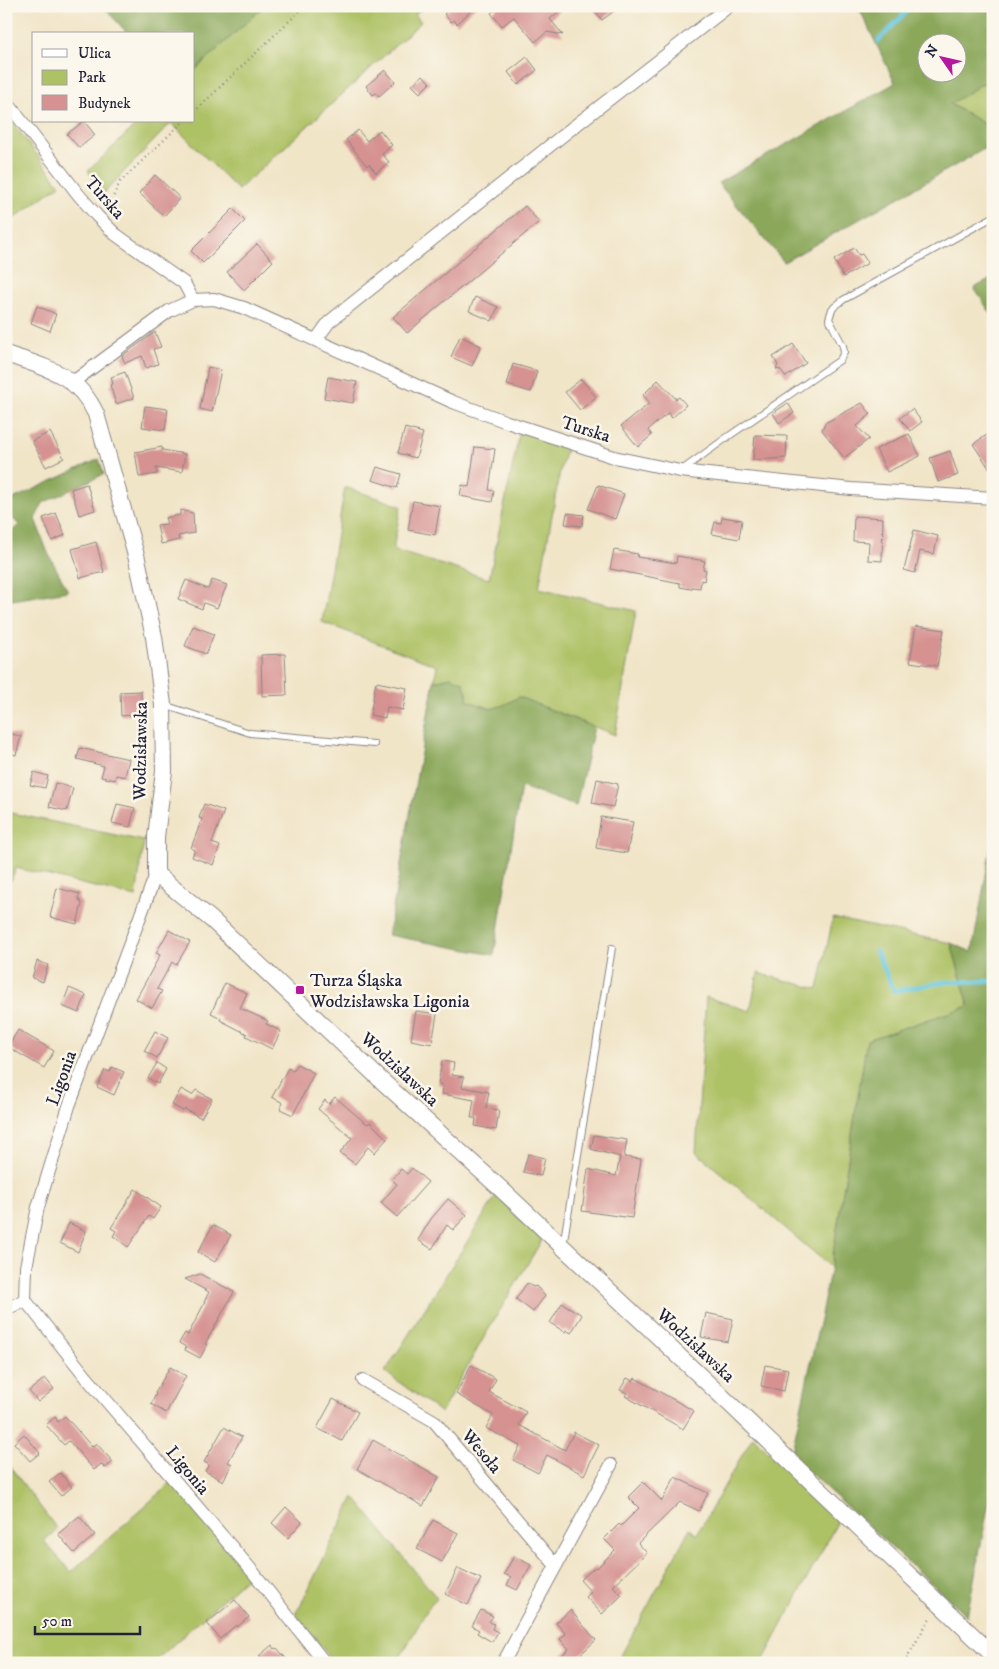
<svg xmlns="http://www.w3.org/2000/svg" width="999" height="1669" font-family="'IM FELL DW Pica',serif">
	<rect width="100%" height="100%" fill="#fbf7ec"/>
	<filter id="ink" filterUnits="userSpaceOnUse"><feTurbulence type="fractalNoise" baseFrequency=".02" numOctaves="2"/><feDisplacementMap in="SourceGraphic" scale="10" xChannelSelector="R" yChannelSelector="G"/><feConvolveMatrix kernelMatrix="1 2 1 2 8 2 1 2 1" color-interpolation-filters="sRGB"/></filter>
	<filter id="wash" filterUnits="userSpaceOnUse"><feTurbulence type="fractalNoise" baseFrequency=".0096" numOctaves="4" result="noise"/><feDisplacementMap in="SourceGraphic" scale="20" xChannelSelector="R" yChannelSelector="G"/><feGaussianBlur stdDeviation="1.12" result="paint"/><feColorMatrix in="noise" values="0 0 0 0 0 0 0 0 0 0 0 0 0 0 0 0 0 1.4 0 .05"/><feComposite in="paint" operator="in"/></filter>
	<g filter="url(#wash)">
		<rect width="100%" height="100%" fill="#f1e5c8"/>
		<path fill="#adc165" stroke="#687250" d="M264,6H424L415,14L421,22L238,190L171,123L103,194L88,171L140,121H194V71Z
			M993,72V129L946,101Z
			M6,114L60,185L6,224Z
			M520,430L567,446L560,471L539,588L636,611L615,735L519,697L504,705L491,709L467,700V692L451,677L434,681L437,666L322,622L345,487L401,506L393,550L489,579Z
			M6,812L144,841L136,897L16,868L6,892Z
			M833,918L951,943L969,1006L867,1040L831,1267L696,1152L706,997L750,1011L758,973L818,989Z
			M496,1196L542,1240L487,1332L441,1413L385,1372Z
			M753,1436L838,1521L762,1663H617L690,1528L697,1534Z
			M6,1461L57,1529L44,1541L71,1572L165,1488L173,1478L253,1572L153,1663H6Z
			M354,1497L437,1598L430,1605L397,1663H334L296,1614Z"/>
		<path fill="#8aa75a" stroke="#56644a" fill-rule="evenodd" d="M103,6H264L194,71V34H128Z
			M858,6H993V77L950,104L993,129V144L784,262L718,183L895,83ZM956,42V72H926V42Z
			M993,278V317L974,288Z
			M99,459L104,474L43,503L35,519L48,553L68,591L12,600L6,603V536L19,525L6,511V495L11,500Z
			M451,677L463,682L467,692V700L491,709L504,705L519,697L594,727L576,806L521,787L494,955L388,935L434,681Z
			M993,835V1482L967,1616L791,1456L831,1267L867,1040L969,1006L951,943L972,952Z"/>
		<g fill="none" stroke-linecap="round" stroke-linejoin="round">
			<path stroke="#60c6dd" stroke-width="4.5" d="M878,41L912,6
				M876,951L894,991L944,982L988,981L993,982"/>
		</g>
		<g id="blocks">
			<path fill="#d59291" d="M452,6H476L457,24L454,20L451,22L444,14Z
				M499,6H565L550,19L563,35L547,32L535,42L514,17L502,26L491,13Z
				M591,6H621L602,20Z
				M527,57L537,70L518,85L508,72Z
				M385,70L395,82L379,96L376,93L373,95L366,86Z
				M423,75L430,83L420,93L412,85Z
				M84,121L95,135L79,148L67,134Z
				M358,130L367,141L380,130L392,145L382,154L389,162L376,173L369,164L367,166L346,140Z
				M155,175L180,198L164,216L139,193Z
				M525,206L539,222L407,333L393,317Z
				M233,209L245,221L203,263L191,251Z
				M257,244L273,261L244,290L227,272Z
				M854,248L859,255L862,254L868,263L844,277L834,260Z
				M475,297L498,307L492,321L469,311Z
				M37,306L56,314L50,331L31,323Z
				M155,332L161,347L153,349L158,364L146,368L142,356L125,363L122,356Z
				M460,336L481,346L472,366L451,357Z
				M793,344L806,363L786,377L781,370L776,369L778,365L773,357Z
				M513,364L537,371L531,392L507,385Z
				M208,367L221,370L212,412L200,409Z
				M125,372L134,398L116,404L110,385L113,384L111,377Z
				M328,377L357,382L353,403L324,398Z
				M581,379L596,397L580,410L565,392Z
				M658,380L676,399L679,397L686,405L672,418L668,413L648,430L652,435L638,447L621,426L650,403L643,395Z
				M788,403L794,413L779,423L773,413Z
				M862,403L871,414L857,426L869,439L844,458L822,430L825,423Z
				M145,406L168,409L165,430L142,427Z
				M912,409L922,422L910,431L900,418Z
				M405,428L423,433L416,458L398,453Z
				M993,431V474L973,444Z
				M50,432L64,458L46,467L32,441Z
				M909,434L920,456L887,472L876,449Z
				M755,435L787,436L786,458L753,460Z
				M162,447V450L185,454L182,472L156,468L157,474L139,477L135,452Z
				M475,447L495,449L489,490L494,491L492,502L460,496L462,485L469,487Z
				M950,451L958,475L938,482L930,458Z
				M377,467L401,474L397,488L372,480Z
				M87,484L95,510L79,515L71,489Z
				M598,485L624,494L615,519L588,509Z
				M413,501L440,506L435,535L408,530Z
				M180,510L193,513L194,533L178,536L179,540L161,544L157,525L167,524L165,518L180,515Z
				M56,513L65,535L52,541L43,518Z
				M567,513L584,515L582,526L565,524Z
				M854,516L883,518L882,561L868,560L869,542L853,541Z
				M722,517L742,520L739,539L712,534L715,522L721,523Z
				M914,530L938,536L934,554L920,551L915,573L904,570Z
				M96,542L104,572L80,578L72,549Z
				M614,550L638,554L637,557L676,563L677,556L705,561L703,569L706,570L704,581L701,580L700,588L692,587L691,589L680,587V583L610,569Z
				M186,580L208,589L212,580L227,585L217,608L204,603L202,609L178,599Z
				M193,626L214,634L206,654L185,646Z
				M916,626L944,630L937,666L910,662Z
				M285,654L287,695L262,696L261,655Z
				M376,682L407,688L403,710L387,707L385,718L370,715Z
				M141,691L142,714L121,716L120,692Z
				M6,733L21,736L16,755L6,752Z
				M80,748L129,759L125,777L116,775L115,780L101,777L104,766L77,759Z
				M34,772L48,776L45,788L30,785Z
				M597,779L618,784L613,807L592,803Z
				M55,783L73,788L67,811L49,807Z
				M117,804L135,808L130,827L112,823Z
				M204,804L224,811L212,843L220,846L213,865L192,857L195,850L191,848L202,819L199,818Z
				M601,817L633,822L627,853L596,848Z
				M57,888L80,894L78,898L82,904L77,924L50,917Z
				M169,930L190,942L176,965L172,962L157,989L162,991L152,1008L136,999L160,955L156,953Z
				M37,961L48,965L43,982L32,978Z
				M225,983L247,993L240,1008L268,1021L266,1024L281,1031L272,1049L246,1036L247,1034L220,1020L221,1018L211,1013Z
				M69,988L86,995L79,1013L62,1006Z
				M416,1011L437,1014L432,1044L411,1040Z
				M18,1030L54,1051L44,1068L8,1047Z
				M155,1031L168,1038L157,1058L144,1051Z
				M442,1061L454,1063L452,1075L464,1077L462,1087L489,1092L486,1108L499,1110L496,1130L475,1126L476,1118H471L474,1100L442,1094L443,1085L438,1084Z
				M157,1063L166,1069L158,1084L148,1078Z
				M297,1064L314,1073L293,1115L280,1109L283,1103L272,1097L288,1068L293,1071Z
				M112,1067L124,1072L114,1095L97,1087L105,1070L110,1072Z
				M181,1089L192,1095L196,1090L212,1099L201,1118L185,1109L183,1111L172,1105Z
				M335,1097L363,1121L368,1124L370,1122L387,1139L374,1153L368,1147L355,1164L340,1153L352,1138L318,1109L325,1100L329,1104Z
				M594,1135L627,1140L624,1157L641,1159L632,1218L582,1211L588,1169L616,1176L620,1157L591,1149Z
				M528,1154L545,1158L541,1176L523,1172Z
				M412,1168L428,1182L397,1217L381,1203L397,1184L392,1180L401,1169L407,1174Z
				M135,1189L161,1207L153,1219L149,1216L128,1247L113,1236L116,1231L111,1228Z
				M448,1199L467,1215L453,1230L447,1225L432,1249L418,1240L431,1219Z
				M69,1223L86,1231L78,1252L60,1243Z
				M213,1225L231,1235L215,1262L198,1252Z
				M200,1274L234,1292L205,1344L207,1345L200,1358L185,1350L186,1347L179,1343L185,1333L188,1335L205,1302H204L209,1292L185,1279Z
				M527,1283L533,1287L536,1286L545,1296L533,1312L516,1299Z
				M562,1303L582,1315L571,1333L566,1330L565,1332L550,1323Z
				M706,1313L733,1319L728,1342L701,1337Z
				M471,1365L496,1379L489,1392L526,1412L519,1425L565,1450L574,1432L599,1445L584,1475L547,1455L538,1473L513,1460L520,1446L486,1428L493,1415L456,1394Z
				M765,1365L788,1369L784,1391L761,1386Z
				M170,1367L186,1376L166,1413L151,1404L156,1394L155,1393Z
				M45,1378L54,1389L38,1402L29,1391Z
				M627,1378L633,1381L635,1378L694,1411L683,1429L625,1396L627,1393L620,1390Z
				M333,1399L358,1412L342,1441L317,1428Z
				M65,1416L92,1447L96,1443L113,1462L105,1468L101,1464L94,1470L69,1441L64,1445L46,1425L55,1417L58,1422Z
				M224,1427L242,1437L228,1462L232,1464L223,1481L205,1471L209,1465L204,1462Z
				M24,1434L40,1453L30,1461L14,1443Z
				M373,1440L439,1477L423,1506L357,1469Z
				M60,1473L72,1487L61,1496L49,1482Z
				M675,1477L708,1493L699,1511L680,1502L638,1543L647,1553L613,1586L622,1595L602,1614L586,1597L591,1592L580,1580L595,1567L597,1568L615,1550L604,1539L619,1524L621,1526L639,1508L628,1497L643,1482L662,1501Z
				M286,1507L302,1522L288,1538L272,1523Z
				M79,1516L95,1535L74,1553L58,1534Z
				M433,1520L458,1533L442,1562L417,1549Z
				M514,1556L531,1565L517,1590L507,1585L511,1577L504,1574Z
				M458,1568L481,1579L468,1605L445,1594Z
				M235,1600L249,1617L237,1627L236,1625L220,1639L207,1623Z
				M481,1610L493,1616L489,1622L494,1624L492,1629L498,1632L492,1642L477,1633L479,1630L472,1626Z
				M570,1610L596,1640L571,1663H553L569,1649L560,1639L566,1634L556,1623Z
				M272,1645L275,1649L277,1648L290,1663H265L259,1656Z"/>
		</g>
	</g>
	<g filter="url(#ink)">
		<use href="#blocks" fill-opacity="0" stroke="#8a8482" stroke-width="1"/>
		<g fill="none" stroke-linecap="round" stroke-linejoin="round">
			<defs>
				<path id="service" d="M682,470L729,436L840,360L844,352L843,346L829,319L832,309L843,300L993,217
					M164,705L250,733L374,744
					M563,1246L612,948"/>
				<path id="minor" d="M6,101L78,194L97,216L115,234L184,283L193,300L214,299L244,308L453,402L507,422L614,457L680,471L851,489L993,498
					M316,340L329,322L567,132L729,6
					M73,382L169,311L193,300
					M156,874L69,1106L38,1207L26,1267L25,1300L87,1378L253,1572L325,1663
					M6,1309L25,1300
					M363,1380L434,1421L556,1566
					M503,1663L611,1465"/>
				<path id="tertiary" d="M6,354C46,368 77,373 96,414L137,559L154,637L163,705L164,771L156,837V874L212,920L382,1081L500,1188L731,1405L993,1655"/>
			</defs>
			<use href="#service" stroke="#8a8482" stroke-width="8"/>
			<use href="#minor" stroke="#8a8482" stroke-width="14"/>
			<use href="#tertiary" stroke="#8a8482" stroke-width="18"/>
			<path stroke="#8a8482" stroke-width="2.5" stroke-dasharray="1 4" stroke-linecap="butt" d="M194,112L305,6
				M115,215L112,209L113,197L120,182L184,121
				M904,1663L931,1616"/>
			<use href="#service" stroke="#fff" stroke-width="6"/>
			<use href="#minor" stroke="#fff" stroke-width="12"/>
			<use href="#tertiary" stroke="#fff" stroke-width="16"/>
		</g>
	</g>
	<rect fill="#b5179e" stroke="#fbf7ec" stroke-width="2" x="295" y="985" width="10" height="10" rx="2.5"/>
	<g text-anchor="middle" stroke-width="5" stroke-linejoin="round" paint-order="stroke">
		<g font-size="18" fill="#22223b" stroke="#fbf7ec">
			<text transform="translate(105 197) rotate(49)" y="6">Turska</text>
			<text transform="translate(586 429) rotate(18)" y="6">Turska</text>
			<text transform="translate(140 751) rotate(-89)" y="6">Wodzisławska</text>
			<text transform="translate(400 1069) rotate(43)" y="6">Wodzisławska</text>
			<text transform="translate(61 1078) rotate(-70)" y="6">Ligonia</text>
			<text transform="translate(696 1345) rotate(43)" y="6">Wodzisławska</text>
			<text transform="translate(482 1451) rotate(50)" y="6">Wesoła</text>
			<text transform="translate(188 1470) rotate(50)" y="6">Ligonia</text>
		</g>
		<g font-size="18" fill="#22223b" stroke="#fbf7ec" text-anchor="start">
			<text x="310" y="986">Turza Śląska<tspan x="310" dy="21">Wodzisławska Ligonia</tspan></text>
		</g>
	</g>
	<rect width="999" height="1669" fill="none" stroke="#fbf7ec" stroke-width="25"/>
	<rect x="32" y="32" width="162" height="90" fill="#fbf7ec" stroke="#a4a2a5"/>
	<rect x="42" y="49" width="25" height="8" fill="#ffffff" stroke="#a4a2a5"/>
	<text x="78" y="58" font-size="15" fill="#22223b">Ulica</text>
	<rect x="42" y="70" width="25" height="15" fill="#adc165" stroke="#a4a2a5"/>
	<text x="78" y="82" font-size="15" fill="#22223b">Park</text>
	<rect x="42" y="95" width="25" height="15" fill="#d59291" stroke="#a4a2a5"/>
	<text x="78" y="108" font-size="15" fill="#22223b">Budynek</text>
	<g transform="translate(942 58) rotate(304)"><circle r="24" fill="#fbf7ec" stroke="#a4a2a5"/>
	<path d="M0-4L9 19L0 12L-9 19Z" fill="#b5179e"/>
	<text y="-8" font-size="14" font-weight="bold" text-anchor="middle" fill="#22223b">N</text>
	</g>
	<path d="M35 1626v8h105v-8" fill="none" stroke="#22223b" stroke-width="2.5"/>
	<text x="42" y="1626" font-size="15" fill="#22223b" stroke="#fbf7ec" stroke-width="4" paint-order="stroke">50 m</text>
</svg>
